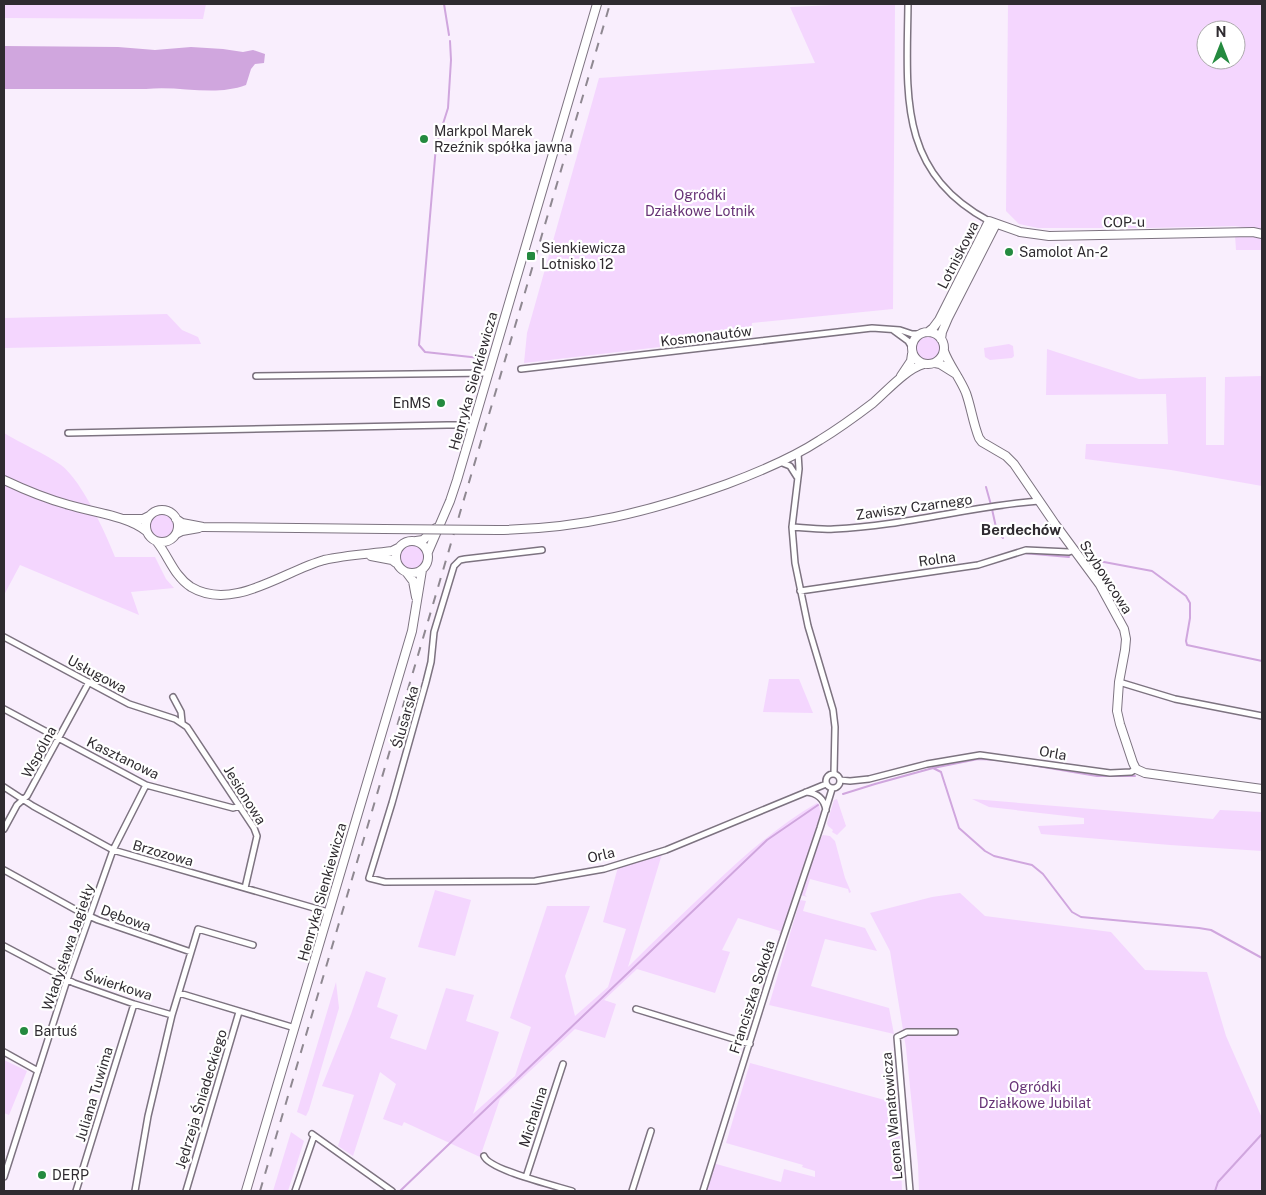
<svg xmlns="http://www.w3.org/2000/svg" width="1266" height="1195" font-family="'Public Sans',sans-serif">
	<rect width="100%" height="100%" fill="#f9eefd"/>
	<path fill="#f4d6fe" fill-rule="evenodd" d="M4,4H206L203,19L4,18Z
		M855,4H895L893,309L752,323L751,335L745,337L524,363L527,333L599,78L815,63L790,7Z
		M1008,4H1262V230L1235,226L1148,228H1038L1019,224L1006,211ZM1206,30H1236V60H1206Z
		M1235,235L1262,238V250H1236Z
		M167,314L182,330L198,337L201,344L4,348V318Z
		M916 348a12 12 0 1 1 24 0a12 12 0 1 1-24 0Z
		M1009,344L1013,346L1014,356L1012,358L990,360L985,357L984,348Z
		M1047,349L1139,379L1206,377V445H1224L1225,377L1262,376V486L1171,470L1085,459L1086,444H1168L1166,394L1046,395Z
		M4,433C22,444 44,453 61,465C82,481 105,532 115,557H155L166,579L174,588L131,592L139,615L20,565L4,595Z
		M150 526a12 12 0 1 1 24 0a12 12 0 1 1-24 0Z
		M400 557a12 12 0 1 1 24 0a12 12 0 1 1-24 0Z
		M769,679H799L813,713L763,712Z
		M837,799L846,826L837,835L832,832L833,830L828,826L827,823L834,800Z
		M972,799L1213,819L1220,810L1262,812V851L1170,845L1041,834L1038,826L1084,824V818L989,807Z
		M817,803L819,804L820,811H822L783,933L779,934L780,931L738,918L722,950L730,952L715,993L637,969L604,1000L616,1004L605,1038L575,1029L500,1099L480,1157L404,1122L402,1126L383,1119L396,1084L380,1072L353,1156L338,1146L354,1095L322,1086L351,1014L366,971L386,978L377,1007L398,1015L390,1038L426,1050L446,988L474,995L466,1021L499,1032L473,1114L515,1076L531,1027L510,1018L547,906H590L565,976L575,1016L608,987L626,929L603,922L618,867L662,854L628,967C655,940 683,913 711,887C744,856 777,826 817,803Z
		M823,835L830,836L835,841L845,878L851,892L849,893L848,889L810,879L805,895L807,897L801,895L819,841Z
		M435,890L471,900L455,956L418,947Z
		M960,893L985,916L1111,932L1145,970L1207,972L1226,1036L1262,1118V1191H919L918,1165L906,1048L890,951L870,913L932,897Z
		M800,900L806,901L803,911L865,928L877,951L825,939L811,986L889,1008L894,1034L769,1005Z
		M336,982L339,1008L309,1110L306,1116L297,1112Z
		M4,1060L27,1071L9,1115L4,1113Z
		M750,1063L899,1104L902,1191H700L709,1162L781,1182L784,1169L815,1177V1171L802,1167L803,1165L726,1143Z
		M291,1132L304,1141L288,1191H273Z"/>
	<path fill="#d0a6de" d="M4,46L118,47L155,50L191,47L223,49L243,52L253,50L265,54L264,63L255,64L251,69L246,85C214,97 179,85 146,89H4Z"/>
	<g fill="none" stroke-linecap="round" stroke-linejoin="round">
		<path stroke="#d0a6de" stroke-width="2" d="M444,4L449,35
			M450,41L451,60L448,108L436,146L419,345L425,352L480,358
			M986,487L991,505
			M992,509L997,532L1003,538
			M1023,553L1069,557
			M1088,559L1152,571L1186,596L1190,603V618L1186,641L1187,645L1262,661
			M933,768L941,772L959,828L985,851L994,856L1032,865L1043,874L1072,912L1081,917L1199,928L1211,930L1262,958
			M843,794L875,784L933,768L978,759L1001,760L1097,776H1135
			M400,1191L767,840L818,805
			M1215,1191L1218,1182L1262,1134"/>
		<defs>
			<path id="street" d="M908,4C907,93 897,172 989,221
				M893,330L908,341L911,346
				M521,369L872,328L900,330L912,334H920
				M256,376L488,373
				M68,433L447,425H464L472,427
				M798,453L799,469L792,527L795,563L808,626L833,710L835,727L834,773
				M780,462L790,466L797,477
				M792,527C806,528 821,530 834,529C904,526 971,506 1039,501
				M542,550L465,559L460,560L454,566L434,632L431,662L426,682L392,803L369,878L385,882L535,881L604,869L666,850L826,784
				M800,591L978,565L1026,550L1069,552L1075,550
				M4,637L129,704L175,719L187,727L254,828L257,836L245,888
				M1119,682L1175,699L1262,716
				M173,697L181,712L182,722
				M4,709L146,785L233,808L240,806
				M826 781a7 7 0 1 1 14 0a7 7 0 1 1-14 0Z
				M840,780L850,781L869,779L927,764L980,755L1110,773L1131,772L1136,769
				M4,787L33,806L113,850L328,912
				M806,792C817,793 824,798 826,810
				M4,829L17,805L27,796L89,682
				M4,870L78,911L98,920L191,952
				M4,946L74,983L134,1004L172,1015
				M179,993L295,1028
				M636,1009L750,1044
				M4,1052L38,1071
				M312,1134L392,1191
				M484,1156C489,1170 556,1186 572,1191
				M4,1177L67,980L113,850L146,785
				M526,1177L563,1064
				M76,1191L134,1004
				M135,1191L148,1116L172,1015L198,929L253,945
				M186,1191L239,1012
				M295,1191L314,1136
				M632,1191L651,1131
				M703,1191L771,974L820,828L832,789
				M910,1191L897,1037L907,1032H955"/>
			<path id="secondary" d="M912 348a16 16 0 1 1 32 0a16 16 0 1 1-32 0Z
				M928,332L933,328L939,320L989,221L1020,232L1049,236L1253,232L1262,234
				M941,339L942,332L948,318L996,224
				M944,351C949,365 960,378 966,393C971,407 973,423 979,438L982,442L1006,456L1014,464L1055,524L1100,585L1124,629L1126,639L1125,650L1119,682L1117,711L1120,724L1133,763L1136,769L1145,773L1262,789
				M935,363L940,364L956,374
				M901,376L911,361L912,354
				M4,480C25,490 47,499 69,505C92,512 128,516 146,531
				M146 526a16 16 0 1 1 32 0a16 16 0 1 1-32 0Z
				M124,519H143L149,516
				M176,519L182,523L203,527L384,529
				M497,530C580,529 649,512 727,484C759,472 791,459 820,440C838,429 856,416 873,403C887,391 906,369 924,364
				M176,534L182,531L199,528
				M396 557a16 16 0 1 1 32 0a16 16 0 1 1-32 0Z
				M416,541L423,540L436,528
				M157,542C169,557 174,576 191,587C233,612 284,571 324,560C346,555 370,554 392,551L398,548
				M428,552L450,501L457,480L597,4
				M371,556L392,560L396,563
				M407,573L413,581L416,597
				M246,1191L412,631L422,570"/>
		</defs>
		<use href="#street" stroke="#7d7380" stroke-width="8"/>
		<use href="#secondary" stroke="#7d7380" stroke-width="10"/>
		<use href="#street" stroke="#fff" stroke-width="5"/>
		<use href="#secondary" stroke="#fff" stroke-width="8"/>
		<path stroke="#8f8891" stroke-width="2" stroke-dasharray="9 9" stroke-linecap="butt" d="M260,1191L610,4"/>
		<defs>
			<path id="secondary-bridge" d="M384,529L497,530"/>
		</defs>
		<use href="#secondary-bridge" stroke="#7d7380" stroke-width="10" stroke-linecap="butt"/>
		<use href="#secondary-bridge" stroke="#fff" stroke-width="8"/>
	</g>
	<g fill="#248a3f" stroke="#fff" stroke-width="2">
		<circle cx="424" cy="139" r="5"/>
		<circle cx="1009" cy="252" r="5"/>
		<rect x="526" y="251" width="10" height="10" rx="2.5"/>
		<circle cx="441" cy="403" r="5"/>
		<circle cx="24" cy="1031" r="5"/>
		<circle cx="42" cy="1175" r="5"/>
	</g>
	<g text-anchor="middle" stroke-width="4.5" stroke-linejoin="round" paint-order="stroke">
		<g font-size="14" fill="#2f2b30" stroke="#fff" text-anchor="start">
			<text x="434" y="136">Markpol Marek<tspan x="434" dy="16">Rzeźnik spółka jawna</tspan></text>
			<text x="541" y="253">Sienkiewicza<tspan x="541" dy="16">Lotnisko 12</tspan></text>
			<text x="1019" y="257">Samolot An-2</text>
			<text x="431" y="408" text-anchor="end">EnMS</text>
			<text x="34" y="1036">Bartuś</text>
			<text x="52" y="1180">DERP</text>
		</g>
		<g font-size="14" fill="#673376" stroke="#fff">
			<text x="700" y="200">Ogródki<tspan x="700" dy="16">Działkowe Lotnik</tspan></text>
			<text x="1035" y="1092">Ogródki<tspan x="1035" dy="16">Działkowe Jubilat</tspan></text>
		</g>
		<g font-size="14" fill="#2f2b30" stroke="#fff">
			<text transform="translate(1124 222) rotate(-1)" y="5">COP-u</text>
			<text transform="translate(958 255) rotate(-63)" y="5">Lotniskowa</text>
			<text transform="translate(706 336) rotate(-7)" y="5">Kosmonautów</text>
			<text transform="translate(473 381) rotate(-74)" y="5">Henryka Sienkiewicza</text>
			<text transform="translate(914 507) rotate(-8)" y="5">Zawiszy Czarnego</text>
			<text transform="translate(937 559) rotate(-8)" y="5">Rolna</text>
			<text transform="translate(1106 577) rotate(57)" y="5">Szybowcowa</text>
			<text transform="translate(97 674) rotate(28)" y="5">Usługowa</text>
			<text transform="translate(405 717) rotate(-74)" y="5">Ślusarska</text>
			<text transform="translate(39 752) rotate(-61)" y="5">Wspólna</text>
			<text transform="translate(1053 753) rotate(10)" y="5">Orla</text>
			<text transform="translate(123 758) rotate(26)" y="5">Kasztanowa</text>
			<text transform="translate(245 795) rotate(58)" y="5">Jesionowa</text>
			<text transform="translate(163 853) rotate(16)" y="5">Brzozowa</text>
			<text transform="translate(601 855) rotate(-13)" y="5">Orla</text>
			<text transform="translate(322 892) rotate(-74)" y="5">Henryka Sienkiewicza</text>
			<text transform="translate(126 918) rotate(20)" y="5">Dębowa</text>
			<text transform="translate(68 947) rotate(-71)" y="5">Władysława Jagiełły</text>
			<text transform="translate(118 985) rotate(18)" y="5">Świerkowa</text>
			<text transform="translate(752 997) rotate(-72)" y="5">Franciszka Sokoła</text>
			<text transform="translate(94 1094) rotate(-73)" y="5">Juliana Tuwima</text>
			<text transform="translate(201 1099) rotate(-73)" y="5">Jędrzeja Śniadeckiego</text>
			<text transform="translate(892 1116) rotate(-95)" y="5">Leona Wanatowicza</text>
			<text transform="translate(533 1117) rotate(-72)" y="5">Michalina</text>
		</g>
		<g font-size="15" font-weight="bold" fill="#2f2b30" stroke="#fff">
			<text x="1021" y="535">Berdechów</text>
		</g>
	</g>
	<rect width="1266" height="1195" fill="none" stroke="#2f2b30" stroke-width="10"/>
	<g transform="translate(1221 45)"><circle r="24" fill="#ffffff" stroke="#acaaac"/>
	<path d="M0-4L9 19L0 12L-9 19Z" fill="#248a3f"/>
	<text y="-8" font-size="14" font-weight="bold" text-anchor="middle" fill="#2f2b30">N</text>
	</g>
</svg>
